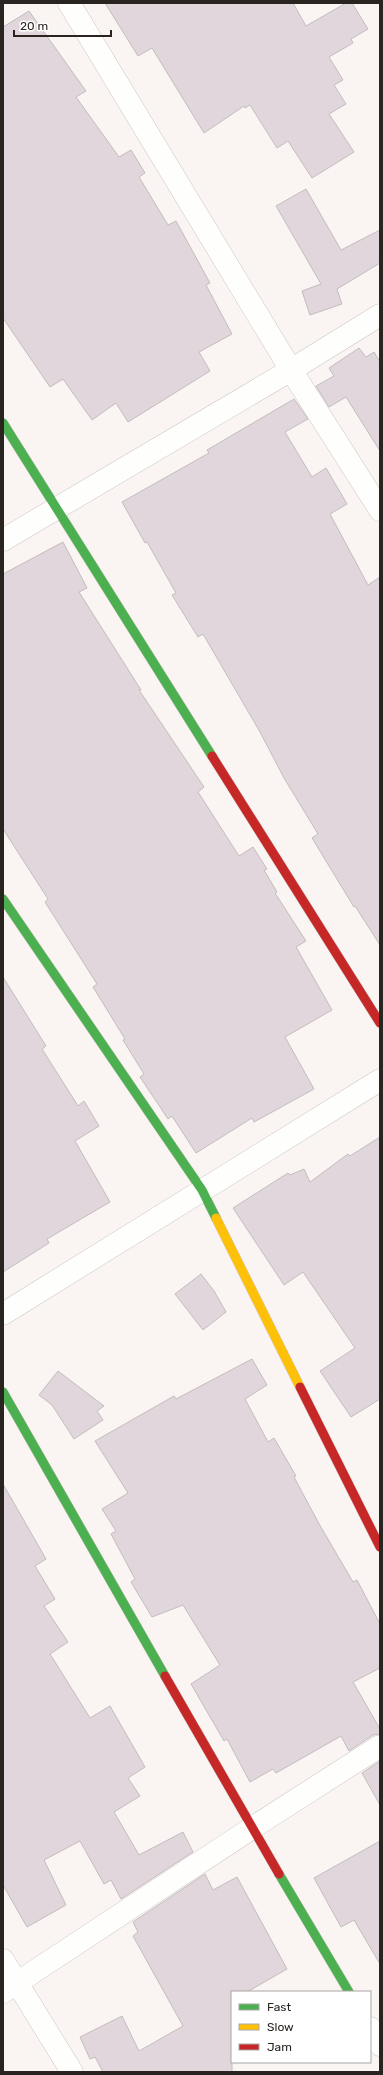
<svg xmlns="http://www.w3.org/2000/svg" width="383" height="2075" font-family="Rubik,sans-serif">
	<rect width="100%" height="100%" fill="#faf5f2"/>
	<path fill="#e1d6db" stroke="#c2bdbe" d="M105,3H293L306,26L346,3H352L368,29L351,39L353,43L329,57L343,80L334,85L346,104L329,114L354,152L312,178L288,141L277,148L250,105L245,108L244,106L204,133L152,48L138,56Z
		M29,11L86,91L76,97L119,157L131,150L145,173L139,177L168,225L176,221L210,283L206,285L232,334L199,352L210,371L128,422L116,403L92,420L63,379L50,387L3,318V27Z
		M306,189L341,250L380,230V263L337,289L342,304L310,315L302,291L321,284L276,206Z
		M359,348L366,357L374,352L380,362V451L346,397L329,407L316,386L334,376L329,368Z
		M294,399L308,419L285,432L312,477L326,468L347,504L330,514L368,585L380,577V945L355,906L354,907L312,838L318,834L284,778L260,732L203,634L198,637L172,595L176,593L147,542L145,543L122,502L209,453L207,450Z
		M63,542L87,588L79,592L141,690H139L204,787L198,792L239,856L253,847L267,869L264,870L277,892L275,893L306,941L296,947L332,1010L285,1037L314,1089L254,1122L252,1118L196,1153L172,1116L168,1119L140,1077L144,1074L123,1040L125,1039L93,987L97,984L45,902L48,899L3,829V574Z
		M3,977L46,1046L42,1049L78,1106L84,1101L99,1126L75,1141L110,1202L47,1239L49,1243L3,1272Z
		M380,1137V1399L351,1417L320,1371L355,1348L303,1272L284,1285L233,1208L288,1173L290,1175L304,1169L310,1182L348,1154L350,1156Z
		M201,1274L214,1291L226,1312L203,1330L175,1294Z
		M252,1359L267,1385L245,1399L268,1442L274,1438L296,1476L294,1477L318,1522L353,1582L357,1580L380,1624V1668L353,1682L380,1729V1734L373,1735L349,1751L341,1736L276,1773L273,1769L250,1782L227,1739L224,1741L191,1684L220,1665L183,1605L152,1617L131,1582L135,1579L111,1534L116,1531L102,1509L128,1493L95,1441L174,1396L176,1399Z
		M58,1371L104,1406L97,1411L103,1420L74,1439L52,1405L39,1395Z
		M3,1484L46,1559L35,1566L55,1599L44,1606L68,1642L50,1654L90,1718L110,1706L145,1767L128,1778L140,1796L114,1812L139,1855L183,1832L193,1852L121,1899L111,1880L104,1884L80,1841L44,1860L66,1905L27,1927L3,1885Z
		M380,1761V1805L362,1773Z
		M380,1841V1964L354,1920L341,1927L314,1878Z
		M205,1874L213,1890L237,1877L287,1969L247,1992H232V2072H103L95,2057L90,2059L80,2037L122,2016L139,2051L183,2026L133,1936L138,1932L133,1922Z"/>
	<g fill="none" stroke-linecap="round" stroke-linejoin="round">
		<defs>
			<path id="street" d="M69,3L291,370L380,510
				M3,540L291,370L380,315
				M3,1314L380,1080
				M3,1960L72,2072
				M3,1992L252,1828L380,1746
				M370,2028L380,2045"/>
			<path id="fast" d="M3,423L212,756
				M3,899L202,1190L216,1218
				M3,1392L165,1676
				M279,1874L349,1992"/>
			<path id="slow" d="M216,1218L300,1387"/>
			<path id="jam" d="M212,756L380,1023
				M300,1387L380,1547
				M165,1676L279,1874"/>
		</defs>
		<use href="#street" stroke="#cdc8c5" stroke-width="23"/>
		<use href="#fast" stroke="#cdc8c5" stroke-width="10"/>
		<use href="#slow" stroke="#cdc8c5" stroke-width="10"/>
		<use href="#jam" stroke="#cdc8c5" stroke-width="10"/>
		<use href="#street" stroke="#fefefd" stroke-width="22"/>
		<use href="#fast" stroke="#4caf50" stroke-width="9"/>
		<use href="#slow" stroke="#ffc107" stroke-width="9"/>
		<use href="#jam" stroke="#c62828" stroke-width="9"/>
	</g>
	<rect width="383" height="2075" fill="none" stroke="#292420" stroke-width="8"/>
	<rect x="231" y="1991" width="140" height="72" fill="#ffffff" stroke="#a9a7a6"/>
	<rect x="239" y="2004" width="20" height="6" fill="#4caf50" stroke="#a9a7a6"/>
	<text x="267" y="2011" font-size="12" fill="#292420">Fast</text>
	<rect x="239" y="2024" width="20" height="6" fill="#ffc107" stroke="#a9a7a6"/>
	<text x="267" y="2031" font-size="12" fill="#292420">Slow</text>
	<rect x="239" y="2044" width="20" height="6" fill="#c62828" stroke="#a9a7a6"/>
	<text x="267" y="2051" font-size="12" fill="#292420">Jam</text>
	<path d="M14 30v6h97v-6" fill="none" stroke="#292420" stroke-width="2"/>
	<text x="20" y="30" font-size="12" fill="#292420" stroke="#ffffff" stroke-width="3" paint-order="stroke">20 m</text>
</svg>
